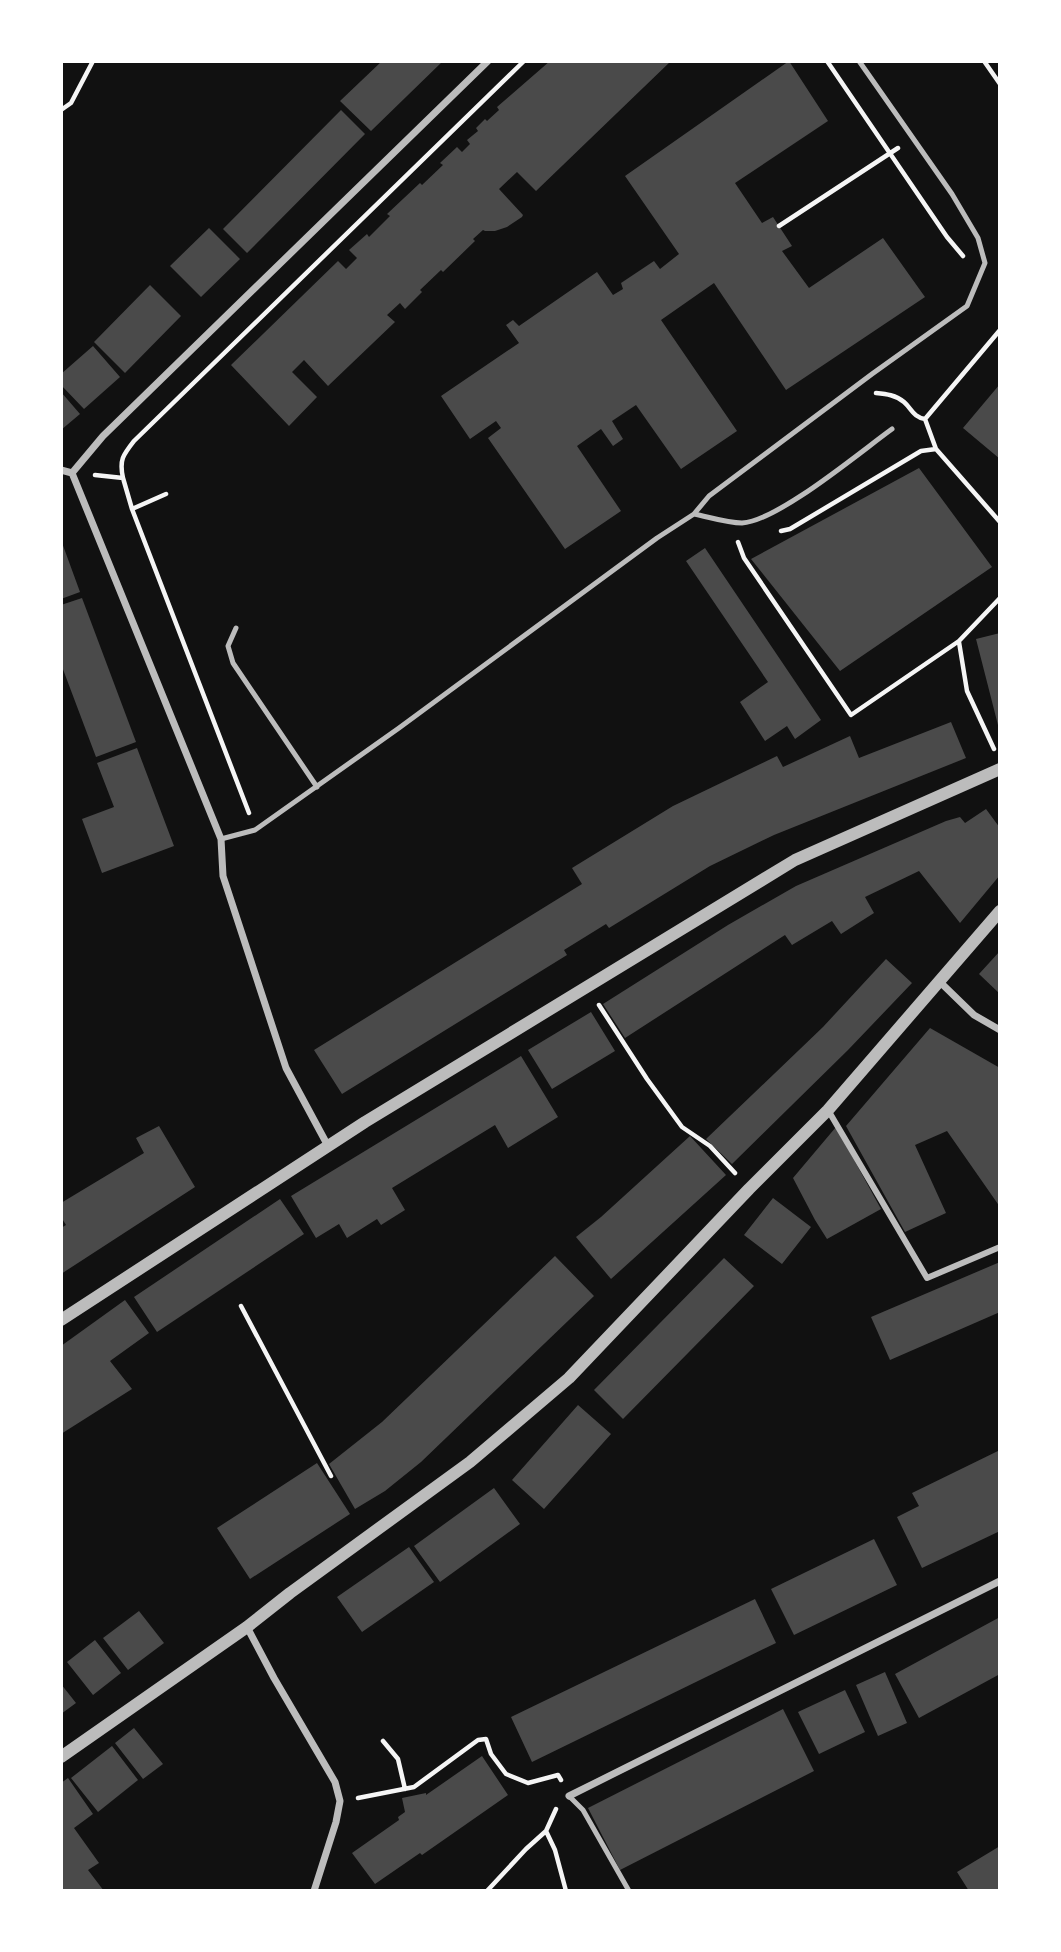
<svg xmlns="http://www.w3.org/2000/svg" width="1061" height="1952" font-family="Roboto,sans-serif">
	<rect width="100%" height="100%" fill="#111"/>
	<path fill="#4a4a4a" d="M382,61H443L371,131L340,101Z
		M550,61H671L536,191L517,172L499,189L523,215L522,217L507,227L495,231H485L483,230L473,239L475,241L443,272L441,270L420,290L422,292L405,309L400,303L387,315L395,322L328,386L304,360L292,372L317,397L289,426L231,365L338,261L346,269L357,258L349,250L367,234L369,237L390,216L387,214L420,183L422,185L443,165L440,163L457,147L462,152L470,144L467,140L478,131L476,128L485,119L487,121L499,110L497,107Z
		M789,61L828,121L735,183L762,223L773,217L792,246L782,251L809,288L883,238L925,297L786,390L714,283L661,320L737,431L681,469L636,405L612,421L623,439L613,446L601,429L577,446L621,511L565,549L488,438L501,428L496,421L470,439L441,396L519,343L506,325L513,320L519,326L597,272L613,295L623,289L621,283L654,261L660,269L679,254L625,176Z
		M341,110L365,134L247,253L223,229Z
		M209,228L240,259L201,297L170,266Z
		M150,285L181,316L125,373L94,342Z
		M93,346L120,377L84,409L61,385V374Z
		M1000,384V459L963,428Z
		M61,392L80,414L61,430Z
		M919,468L992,567L840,671L751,559Z
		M61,540L80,592L61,599Z
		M705,548L821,720L795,739L787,726L765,741L740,702L768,682L686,561Z
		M82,598L136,742L96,757L61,664V605Z
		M1000,633V729H999L976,639Z
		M951,722L966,758L774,835L710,866L609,928L606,924L564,950L567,955L342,1094L314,1050L582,884L572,868L673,806L777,756L783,767L850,736L859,758Z
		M137,748L174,846L102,873L82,819L114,807L97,763Z
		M986,809L1000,828V875L960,923L919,871L865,897L874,913L841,934L832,921L792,945L785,935L625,1038L603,1004L728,925L796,886L946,821L960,817L965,823Z
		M1000,951V994L979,974Z
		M886,959L912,983L848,1050L732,1164L706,1139L823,1027Z
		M591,1012L615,1051L552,1089L528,1050Z
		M930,1028L1000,1068V1207L947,1131L915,1145L946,1213L905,1232L846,1126Z
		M521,1056L558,1117L508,1148L495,1125L392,1188L405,1210L381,1225L377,1219L347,1238L339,1224L316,1238L291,1196Z
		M159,1126L195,1187L61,1274V1228L66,1225L61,1217V1203L144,1153L136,1138Z
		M836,1127L881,1209L827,1239L815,1220L793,1178Z
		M690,1136L726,1175L611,1279L576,1237L601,1217Z
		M773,1198L811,1227L782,1264L744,1235Z
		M280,1199L304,1234L157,1332L134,1297Z
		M555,1256L594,1296L421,1462L385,1491L355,1509L329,1464L382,1422Z
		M724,1258L754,1286L623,1419L594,1390Z
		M1000,1262V1312L890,1360L871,1317Z
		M125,1300L149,1333L110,1361L132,1389L61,1434V1346Z
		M578,1405L611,1434L544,1509L512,1480Z
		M1000,1450V1531L922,1568L897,1517L919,1506L912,1493Z
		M317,1463L350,1514L250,1579L217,1528Z
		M494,1488L520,1524L440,1582L414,1546Z
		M874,1539L897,1585L794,1635L771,1589Z
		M409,1547L434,1582L362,1632L337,1597Z
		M755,1599L776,1643L532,1762L511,1717Z
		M139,1611L164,1643L128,1670L103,1638Z
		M1000,1617V1674L919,1718L895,1674Z
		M95,1640L121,1673L93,1695L67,1662Z
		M885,1672L907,1723L878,1736L856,1685Z
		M61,1684L76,1703L61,1714Z
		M845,1690L865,1732L819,1754L798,1712Z
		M783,1709L814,1771L620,1870L588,1808Z
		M134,1728L163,1764L143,1779L115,1743Z
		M112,1746L138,1780L98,1812L71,1778Z
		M482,1756L508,1795L422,1855L420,1853L375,1884L352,1853L399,1820L398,1817L405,1812L402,1798L426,1793V1795Z
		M68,1778L93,1814L74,1828L99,1863L88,1870L104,1891H61V1783Z
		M1000,1846V1891H969L957,1872Z"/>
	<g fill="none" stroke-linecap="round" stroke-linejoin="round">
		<path stroke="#f5f5f5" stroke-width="4.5" d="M827,61L947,237L963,256
			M984,61L1000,84
			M61,110L71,103L93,61
			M779,226L898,148
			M1000,330L925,419L936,449L1000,522
			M876,393C886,394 896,395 904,402C912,409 913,417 925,419
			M95,475L123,478L132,509L166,494
			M123,478C119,460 123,455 134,441L524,61
			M132,509L249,813
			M781,531L790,529L921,451L936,449
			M738,542L744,558L851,715L959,641L1000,598
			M959,642L967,691L994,749
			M599,1005L647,1079L682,1127L710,1146L735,1173
			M241,1306L331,1476
			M383,1741L398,1759L405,1789
			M358,1798L414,1787L478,1740L486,1739L491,1754L506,1774L528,1783L558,1775L561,1780
			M546,1831L556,1809
			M487,1891L526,1849L546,1831L555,1850L566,1891"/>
		<path stroke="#bcbcbc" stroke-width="5" d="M694,514C709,517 727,523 742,523C778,521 860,452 892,429
			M236,628L228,646L233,663L317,787
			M221,839L255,830L399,728L657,538L694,514L709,496L872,374L967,306L985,263L978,238L952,194L859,61
			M569,1796L583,1810L629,1891"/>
		<path stroke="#bcbcbc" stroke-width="6" d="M828,1110L927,1278L1000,1247"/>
		<path stroke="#bcbcbc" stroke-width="7" d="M61,470L72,473L221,839L223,876L286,1068L328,1146
			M72,473L103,436L488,61
			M940,982L974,1015L1000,1030
			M247,1627L274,1678L335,1782L340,1801L336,1822L314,1891
			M569,1796L1000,1581"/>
		<path stroke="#bcbcbc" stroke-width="12" d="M61,1320L365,1122L795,860L1000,769
			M61,1757L247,1627L290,1593L470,1462L569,1378L749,1189L828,1110L1000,911"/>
	</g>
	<rect width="1061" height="1952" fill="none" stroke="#ffffff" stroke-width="126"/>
</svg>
